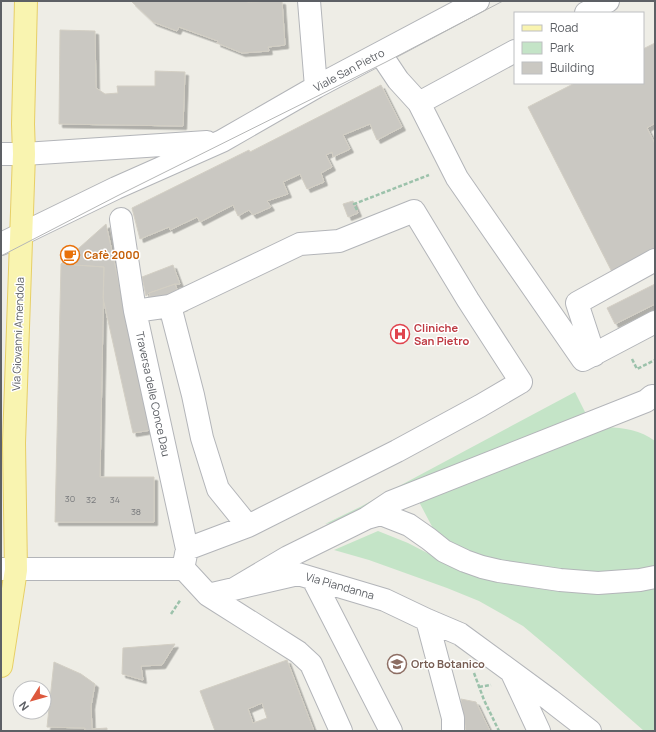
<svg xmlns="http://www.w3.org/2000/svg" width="656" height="732" font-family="Manrope,sans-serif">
	<defs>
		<filter id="shadow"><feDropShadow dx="3.5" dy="3.5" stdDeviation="0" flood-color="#0004"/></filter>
	</defs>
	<rect width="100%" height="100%" fill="#eeede6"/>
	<path fill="#c4e4c7" d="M575,392L587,416L341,521L325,524L360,507Z
		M606,427C625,428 640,430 655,441V568L604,577L493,563L437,536L417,498Z
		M378,531L408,543L435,557L484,576L534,588L556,591L611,594L655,586V731H644L560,657L523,626L479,601L447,588L369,560L334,550Z"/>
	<path fill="#cac8c2" stroke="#d3cfc4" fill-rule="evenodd" filter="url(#shadow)" d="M133,1H244L248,2L282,1L285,45L268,47L269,51L242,53L217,43L218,41L179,27L177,31L153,22L132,2Z
		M60,30L95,31L96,88L105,94L118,93L117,86H155V71L185,72L183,126L59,124Z
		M655,43V123L647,128L655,144V250L612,272L528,107L575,83H643V49Z
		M381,85L402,127L377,140L370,124L343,135L350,149L333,157L332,152L326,155L332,167L321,173L324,182L307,189L300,174L283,182L288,194L267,201L271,207L253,215L249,210L238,216L233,205L200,222L197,217L170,230L169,227L140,239L132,208L249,150L250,152Z
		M353,201L358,213L348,217L343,204Z
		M106,224L151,430L133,433L103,298L104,267L61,264Z
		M61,264L104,267L100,477H154V522H55Z
		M173,265L180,284H175L149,293L146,296L142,277Z
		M175,284L184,307L157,316L149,293Z
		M655,284V304L615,324L607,308Z
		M175,644L162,665L141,666L143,680L122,674L123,648Z
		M287,660L314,731H215L200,691ZM262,703L267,718L253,723L248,709Z
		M54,662L81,674L95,684L91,706L92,729L107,728V731H85V728L47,727Z
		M461,699L476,702L490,731H466Z"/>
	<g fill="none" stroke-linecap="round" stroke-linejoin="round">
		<defs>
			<path id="minor" d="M309,1L316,87
				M586,13L608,1
				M515,51L419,103L457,178L583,360L655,322
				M380,53L398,80L419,103
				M1,154H24L207,142
				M121,219L135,311L187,549L184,564
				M1,244L116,188L222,141L316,87L478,1
				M170,306L193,395L202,438L218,489L248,526
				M135,311L170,306L300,244L339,241L414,211L468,300L521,382L480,406L397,451L248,526L187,549
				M594,355L577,303L655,260
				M367,518L381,514L409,525L429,539L444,551L465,561L482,567L499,571L560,580L598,583L640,580L655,577
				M1,569H184L208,595L298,652L311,664L341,731
				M313,579L391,731
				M234,589L288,557L367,518L391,502L646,401L652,396
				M208,595L298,574L385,600L427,620L460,634L550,700L590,731
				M427,620L453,718V731
				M512,673L539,731"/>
			<path id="major" d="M1,666L16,570L14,443L24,154L23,124L26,1"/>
		</defs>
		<use href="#minor" stroke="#b3b5b9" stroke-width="24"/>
		<use href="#major" stroke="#e7cf66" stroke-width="24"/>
		<path stroke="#9cc2ab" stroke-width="2.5" stroke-dasharray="4 2" stroke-linecap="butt" d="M357,210L354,204L429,175
			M632,359L637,369L655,360
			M171,614L181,599
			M474,673L484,700L499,731
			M479,687L491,685"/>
		<use href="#minor" stroke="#fff" stroke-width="22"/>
		<use href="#major" stroke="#f9f4b0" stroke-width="22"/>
		<path stroke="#b5b6b6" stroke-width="1" d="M1,256L117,196L386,62L503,1"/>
	</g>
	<defs>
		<symbol id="cafe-ring" viewBox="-11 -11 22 22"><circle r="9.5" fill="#fff" stroke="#e8710a" stroke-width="1.5"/><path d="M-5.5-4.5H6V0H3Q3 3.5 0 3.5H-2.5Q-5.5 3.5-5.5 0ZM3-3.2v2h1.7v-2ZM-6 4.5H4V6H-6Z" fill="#e8710a"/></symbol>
		<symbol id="hospital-ring" viewBox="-11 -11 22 22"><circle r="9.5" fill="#fff" stroke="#e0444e" stroke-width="1.5"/><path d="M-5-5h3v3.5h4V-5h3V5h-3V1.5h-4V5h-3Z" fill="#e0444e"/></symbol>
		<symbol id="university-ring" viewBox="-11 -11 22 22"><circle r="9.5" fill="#fff" stroke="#8d6e63" stroke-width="1.5"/><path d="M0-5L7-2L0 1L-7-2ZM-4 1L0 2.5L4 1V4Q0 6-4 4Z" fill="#8d6e63"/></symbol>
	</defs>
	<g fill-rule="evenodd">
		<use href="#cafe-ring" x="59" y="244" width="22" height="22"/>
		<use href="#hospital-ring" x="389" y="323" width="22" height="22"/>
		<use href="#university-ring" x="386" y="653" width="22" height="22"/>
	</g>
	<g text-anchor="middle" stroke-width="3" stroke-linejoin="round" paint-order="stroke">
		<g font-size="9" fill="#787a7c">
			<text x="70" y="502">30</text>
			<text x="91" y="503">32</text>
			<text x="115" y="503">34</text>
			<text x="136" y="515">38</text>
		</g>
		<g font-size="11" fill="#5d6065" stroke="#fff">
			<text transform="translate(349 70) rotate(-28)" y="4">Viale San Pietro</text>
			<text transform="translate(18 334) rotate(-88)" y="4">Via Giovanni Amendola</text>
			<text transform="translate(153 394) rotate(78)" y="4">Traversa delle Conce Dau</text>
			<text transform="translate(340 586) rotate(16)" y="4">Via Piandanna</text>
		</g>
		<g font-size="11" font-weight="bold" fill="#c56008" stroke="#fff" text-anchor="start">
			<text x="84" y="259">Cafè 2000</text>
		</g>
		<g font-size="11" font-weight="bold" fill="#be3a42" stroke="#fff" text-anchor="start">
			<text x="414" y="332">Cliniche<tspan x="414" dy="13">San Pietro</tspan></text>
		</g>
		<g font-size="11" font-weight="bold" fill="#785e54" stroke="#fff" text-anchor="start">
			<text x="411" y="668">Orto Botanico</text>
		</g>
	</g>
	<rect width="656" height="732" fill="none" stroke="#5d6065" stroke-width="4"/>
	<rect x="514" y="12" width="130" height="72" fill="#ffffff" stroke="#bebfc1"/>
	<rect x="522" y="25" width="20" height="6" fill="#f9f4b0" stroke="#bebfc1"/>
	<text x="550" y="32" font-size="12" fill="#5d6065">Road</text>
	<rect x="522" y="42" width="20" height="12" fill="#c4e4c7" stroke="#bebfc1"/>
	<text x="550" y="52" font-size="12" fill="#5d6065">Park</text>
	<rect x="522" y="62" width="20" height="12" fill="#cac8c2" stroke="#bebfc1"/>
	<text x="550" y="72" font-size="12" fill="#5d6065">Building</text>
	<g transform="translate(32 700) rotate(233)"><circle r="19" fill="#ffffff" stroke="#bebfc1"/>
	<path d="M0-3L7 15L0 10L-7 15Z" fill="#dd583d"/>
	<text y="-6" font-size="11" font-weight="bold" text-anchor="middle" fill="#5d6065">N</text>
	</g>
</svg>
